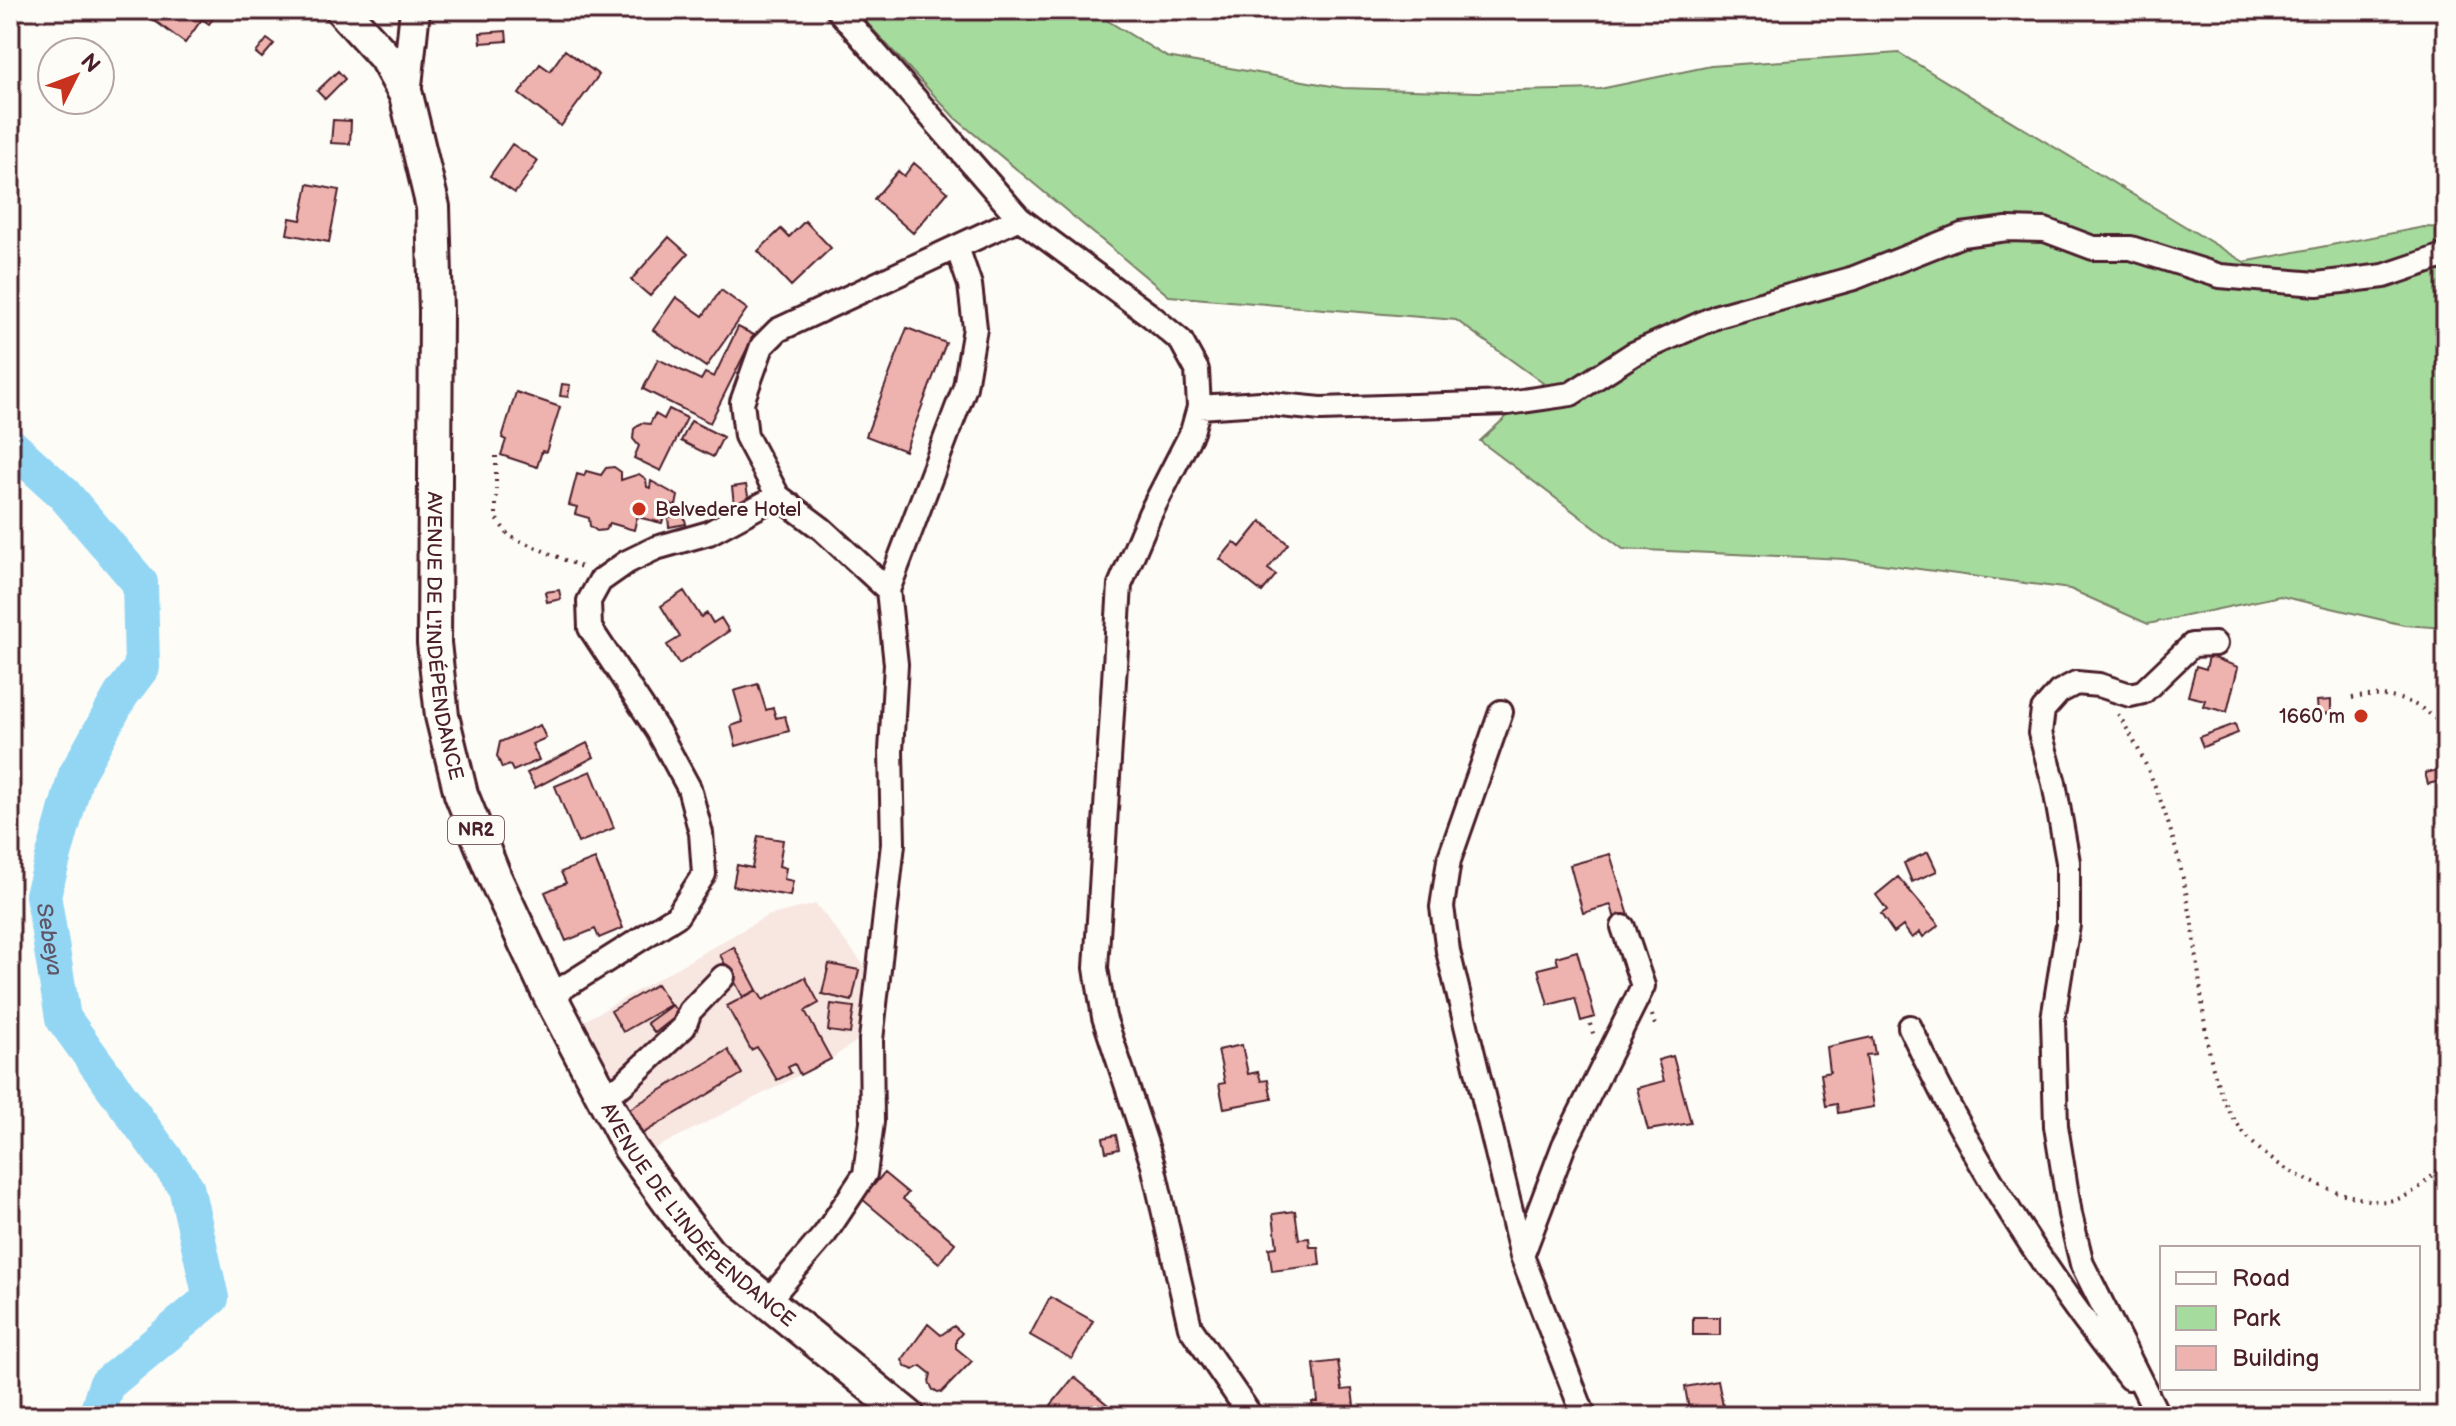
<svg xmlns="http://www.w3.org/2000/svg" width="2456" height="1426" font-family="'Balsamiq Sans',sans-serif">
	<rect width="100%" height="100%" fill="#fdfcf7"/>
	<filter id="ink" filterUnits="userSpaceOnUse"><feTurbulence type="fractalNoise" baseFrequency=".0125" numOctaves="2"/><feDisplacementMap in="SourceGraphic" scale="16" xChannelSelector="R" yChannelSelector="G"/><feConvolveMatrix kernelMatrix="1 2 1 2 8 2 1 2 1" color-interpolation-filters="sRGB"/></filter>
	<g filter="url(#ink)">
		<path fill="#f8e6e1" d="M816,904L869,972L865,1035L831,1059L646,1153L617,1103L627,1093L606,1080L579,1024L767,916Z"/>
		<path fill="#a6db9e" stroke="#787d64" stroke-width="2" d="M855,10H1090L1167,57L1343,88L1479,92L1600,89L1711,66L1899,53L2244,262L2424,227L2446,228V628L2404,625L2280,596L2148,624L2070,589L1844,559L1623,549L1480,441L1543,383L1456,320L1169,296L955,118Z"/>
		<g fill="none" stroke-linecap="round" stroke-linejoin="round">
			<path stroke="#92d6f4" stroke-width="36" id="s1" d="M10,445L63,493L140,583L142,667L121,695L76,775L43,895L63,1018L186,1187L211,1298L106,1385L96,1416"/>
		</g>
		<path fill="#eeb3ae" stroke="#4a1f2b" stroke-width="2" d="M140,10H220L209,24L202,19L185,43Z
			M506,31L507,41L481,43L480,33Z
			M267,39L274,44L262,58L256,53Z
			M565,50L599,75L561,126L519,94L540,64L550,71Z
			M338,71L345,79L325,99L317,91Z
			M333,120L351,121L350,144L331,143Z
			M512,144L538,161L515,193L490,176Z
			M914,163L948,192L913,233L874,199L898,171L904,176Z
			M308,184L339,190L329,242L287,234L290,218L301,220Z
			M805,221L831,248L791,286L758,251L781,229L789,237Z
			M669,237L688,254L650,296L631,280Z
			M721,290L747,309L706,367L653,330L676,297L703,316Z
			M738,327L754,335L710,423L643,389L658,359L701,380L705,373L714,377Z
			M907,328L946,343L905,451L866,436Z
			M562,384L570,385L568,397L560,396Z
			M516,392L560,407L546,452L542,451L537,467L501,455L506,440L502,438Z
			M669,409L687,418L661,471L634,458L639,446L633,439L634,429L641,423L650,424L655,414L664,419Z
			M691,421L723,437L713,457L681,441Z
			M614,467L621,472V480L639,474L646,479L647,487L650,488L651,481L678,496L676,506L668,503L662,523L637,517L634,530L610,523L605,530L597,531L590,526L589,518L575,514L577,507L569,505L577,474L584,476L586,471L601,475L606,468Z
			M746,485L749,501L734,504L732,487Z
			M684,515L686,524L669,527L668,517Z
			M1261,521L1288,544L1268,569L1276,575L1262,592L1220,559L1234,542L1240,547Z
			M559,590L561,599L547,602L545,592Z
			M684,591L701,617L707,613L713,623L721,618L729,631L679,664L667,645L680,637L661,606Z
			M2209,656L2238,667L2227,712L2203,706L2205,700L2188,696L2196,666L2206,669Z
			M758,684L766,710L773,708L776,718L785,716L789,731L736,746L731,726L743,722L734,691Z
			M2331,700V713L2318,714L2317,701Z
			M2235,724L2238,733L2203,747L2199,737Z
			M540,725L546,738L532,744L539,760L513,771L510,765L502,768L497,756L500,742Z
			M587,743L594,757L535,788L527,773Z
			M2438,770L2440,781L2428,784L2425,773Z
			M591,771L614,828L578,843L555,786Z
			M758,836L783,840L779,866L786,868L784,879L793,881L790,896L733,886L737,865L752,868Z
			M1928,852L1937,871L1912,882L1904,863Z
			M1610,854L1630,919L1616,923L1611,905L1583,913L1570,865Z
			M595,859L623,928L599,938L595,929L566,941L545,892L566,883L561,872Z
			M1898,877L1939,925L1923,937L1920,932L1912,938L1903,926L1894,933L1881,914L1887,910L1876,895Z
			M734,947L757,990L743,997L720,955Z
			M1577,951L1595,1017L1581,1021L1575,998L1548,1005L1538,969L1558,964L1556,957Z
			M829,964L859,970L852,1001L822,994Z
			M805,977L819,1003L805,1011L831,1059L800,1075L795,1064L788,1067L791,1073L777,1080L757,1047L751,1050L727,1006L757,990L763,1000Z
			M657,984L670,1005L623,1032L611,1011Z
			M831,1004L854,1007L850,1034L828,1031Z
			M672,1005L679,1014L655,1033L647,1023Z
			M1872,1037L1875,1054L1866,1055L1874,1107L1838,1113L1837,1104L1826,1106L1821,1074L1830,1072L1827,1047Z
			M1242,1045L1248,1074L1258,1072L1261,1081L1268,1080L1272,1099L1224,1108L1219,1084L1225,1083L1218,1050Z
			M728,1050L742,1074L640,1135L626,1111Z
			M1673,1056L1691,1123L1648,1130L1637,1088L1664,1081L1658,1060Z
			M1116,1135L1119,1149L1106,1152L1103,1138Z
			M884,1173L908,1193L903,1199L955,1243L939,1263L862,1199Z
			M1295,1211L1299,1239L1309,1238L1310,1247H1318L1320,1265L1272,1271L1269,1248L1277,1247L1273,1214Z
			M1050,1297L1093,1321L1072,1359L1030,1335Z
			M1693,1317H1720V1335H1693Z
			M928,1324L941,1335L954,1326L962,1333L956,1340V1348L972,1361L941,1393L933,1390L929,1382L931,1374L921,1366L914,1370L906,1367L902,1360Z
			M1338,1361L1342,1390L1352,1389L1355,1414L1314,1416L1312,1402H1318L1314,1364Z
			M1074,1377L1108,1405L1099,1416H1066L1051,1405Z
			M1718,1381L1725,1416H1690L1685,1387Z"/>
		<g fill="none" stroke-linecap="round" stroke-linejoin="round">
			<defs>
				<path id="minor" d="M838,10L1019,218L1151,316L1181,341L1197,370L1199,407L1192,432L1150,514L1120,585L1096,968L1104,1017L1153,1165L1190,1327L1251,1416
					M1199,407L1260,403L1321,409L1508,403L1571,394L1633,354L1718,316L1854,278L1962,235L2007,229L2045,230L2093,248H2131L2220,276L2317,284L2384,276L2446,255
					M888,590L822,529L778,496L746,436L742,402L762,346L778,330L1019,218
					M1501,712L1449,860L1442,907L1448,951L1522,1256L1584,1416
					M550,996L677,916L704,874L701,833L689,788L658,731L590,628L589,601L600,581L627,562L656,548L709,533L778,496
					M1910,1027C1968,1153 2042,1270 2129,1378
					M602,1095L622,1085L684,1027L690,1011L723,977
					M1522,1256L1564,1145L1643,986L1623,927
					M766,1303L825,1234L865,1174L872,1122L871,1040L893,844L891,751L896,664L888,590L965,387L975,328L970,285L958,250
					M2157,1414L2082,1264L2070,1214L2056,1126L2053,1019L2068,925V862L2054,783L2040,733L2043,710L2059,692L2076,683L2099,685L2130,695L2143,692L2192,645L2215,644"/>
				<path id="major" d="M406,95L415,10"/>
				<g id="highway">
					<path id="s2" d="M342,10L385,57L406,95L433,207L436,311L434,643L442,716L461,794L495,878L550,996L630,1148L671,1205L709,1254L908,1416"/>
				</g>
			</defs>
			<use href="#minor" stroke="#4a1f2b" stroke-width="28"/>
			<use href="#major" stroke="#4a1f2b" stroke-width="34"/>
			<use href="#highway" stroke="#4a1f2b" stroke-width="38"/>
			<path stroke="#4a1f2b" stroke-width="4" stroke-dasharray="2 6" stroke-linecap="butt" d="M496,456V518L509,536L586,569
				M2352,698C2388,691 2422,700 2446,730
				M2118,714C2158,776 2178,846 2191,918C2213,1045 2191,1144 2341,1193C2393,1210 2409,1201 2446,1162
				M1652,1015L1656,1028
				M1590,1024L1595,1039"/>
			<use href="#minor" stroke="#fdfcf7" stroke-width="22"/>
			<use href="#major" stroke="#fdfcf7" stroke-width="28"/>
			<use href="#highway" stroke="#fdfcf7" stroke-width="32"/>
		</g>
	</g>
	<g fill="#c8321e" stroke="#fdfcf7" stroke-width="3">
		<circle cx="639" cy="509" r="8"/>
		<circle cx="2361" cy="716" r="8"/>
	</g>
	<g text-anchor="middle" stroke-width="6" stroke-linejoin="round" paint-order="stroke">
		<rect fill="#fdfcf7" stroke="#806168" stroke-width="2" x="448" y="816" width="56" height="28" rx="6"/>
		<g font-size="18" font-weight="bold" fill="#4a1f2b">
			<text x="476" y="836">NR2</text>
		</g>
		<g font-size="20" fill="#4a1f2b" stroke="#fdfcf7" text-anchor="start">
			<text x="655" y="516">Belvedere Hotel</text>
			<text x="2345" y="723" text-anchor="end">1660 m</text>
		</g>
		<g font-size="20" fill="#4a1f2b" stroke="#fdfcf7">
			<text dy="7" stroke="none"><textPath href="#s2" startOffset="652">AVENUE DE L'INDÉPENDANCE</textPath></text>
			<text dy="7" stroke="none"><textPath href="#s2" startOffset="1300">AVENUE DE L'INDÉPENDANCE</textPath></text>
		</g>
		<g font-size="22" font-style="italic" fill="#605667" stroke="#fdfcf7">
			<text dy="8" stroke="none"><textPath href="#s1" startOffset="570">Sebeya</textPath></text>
		</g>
	</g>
	<rect width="2456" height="1426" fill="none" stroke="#fdfcf7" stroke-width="40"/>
	<rect x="20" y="20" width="2416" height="1386" fill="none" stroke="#4a1f2b" stroke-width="3" filter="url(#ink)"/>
	<rect x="2160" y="1246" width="260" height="144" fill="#fdfcf7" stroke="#b5a4a5" stroke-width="2"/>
	<rect x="2176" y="1272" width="40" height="12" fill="#fdfcf7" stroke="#b5a4a5" stroke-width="2"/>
	<text x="2232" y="1286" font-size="24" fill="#4a1f2b">Road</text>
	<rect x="2176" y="1306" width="40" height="24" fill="#a6db9e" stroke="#b5a4a5" stroke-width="2"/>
	<text x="2232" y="1326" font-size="24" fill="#4a1f2b">Park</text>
	<rect x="2176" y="1346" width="40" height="24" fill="#eeb3ae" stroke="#b5a4a5" stroke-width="2"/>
	<text x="2232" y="1366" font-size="24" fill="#4a1f2b">Building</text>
	<g transform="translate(76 76) rotate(48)"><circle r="38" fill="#fdfcf7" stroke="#b5a4a5" stroke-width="2"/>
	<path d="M0-6L14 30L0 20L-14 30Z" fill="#c8321e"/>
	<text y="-12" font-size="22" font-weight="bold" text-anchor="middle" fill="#4a1f2b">N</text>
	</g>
</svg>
